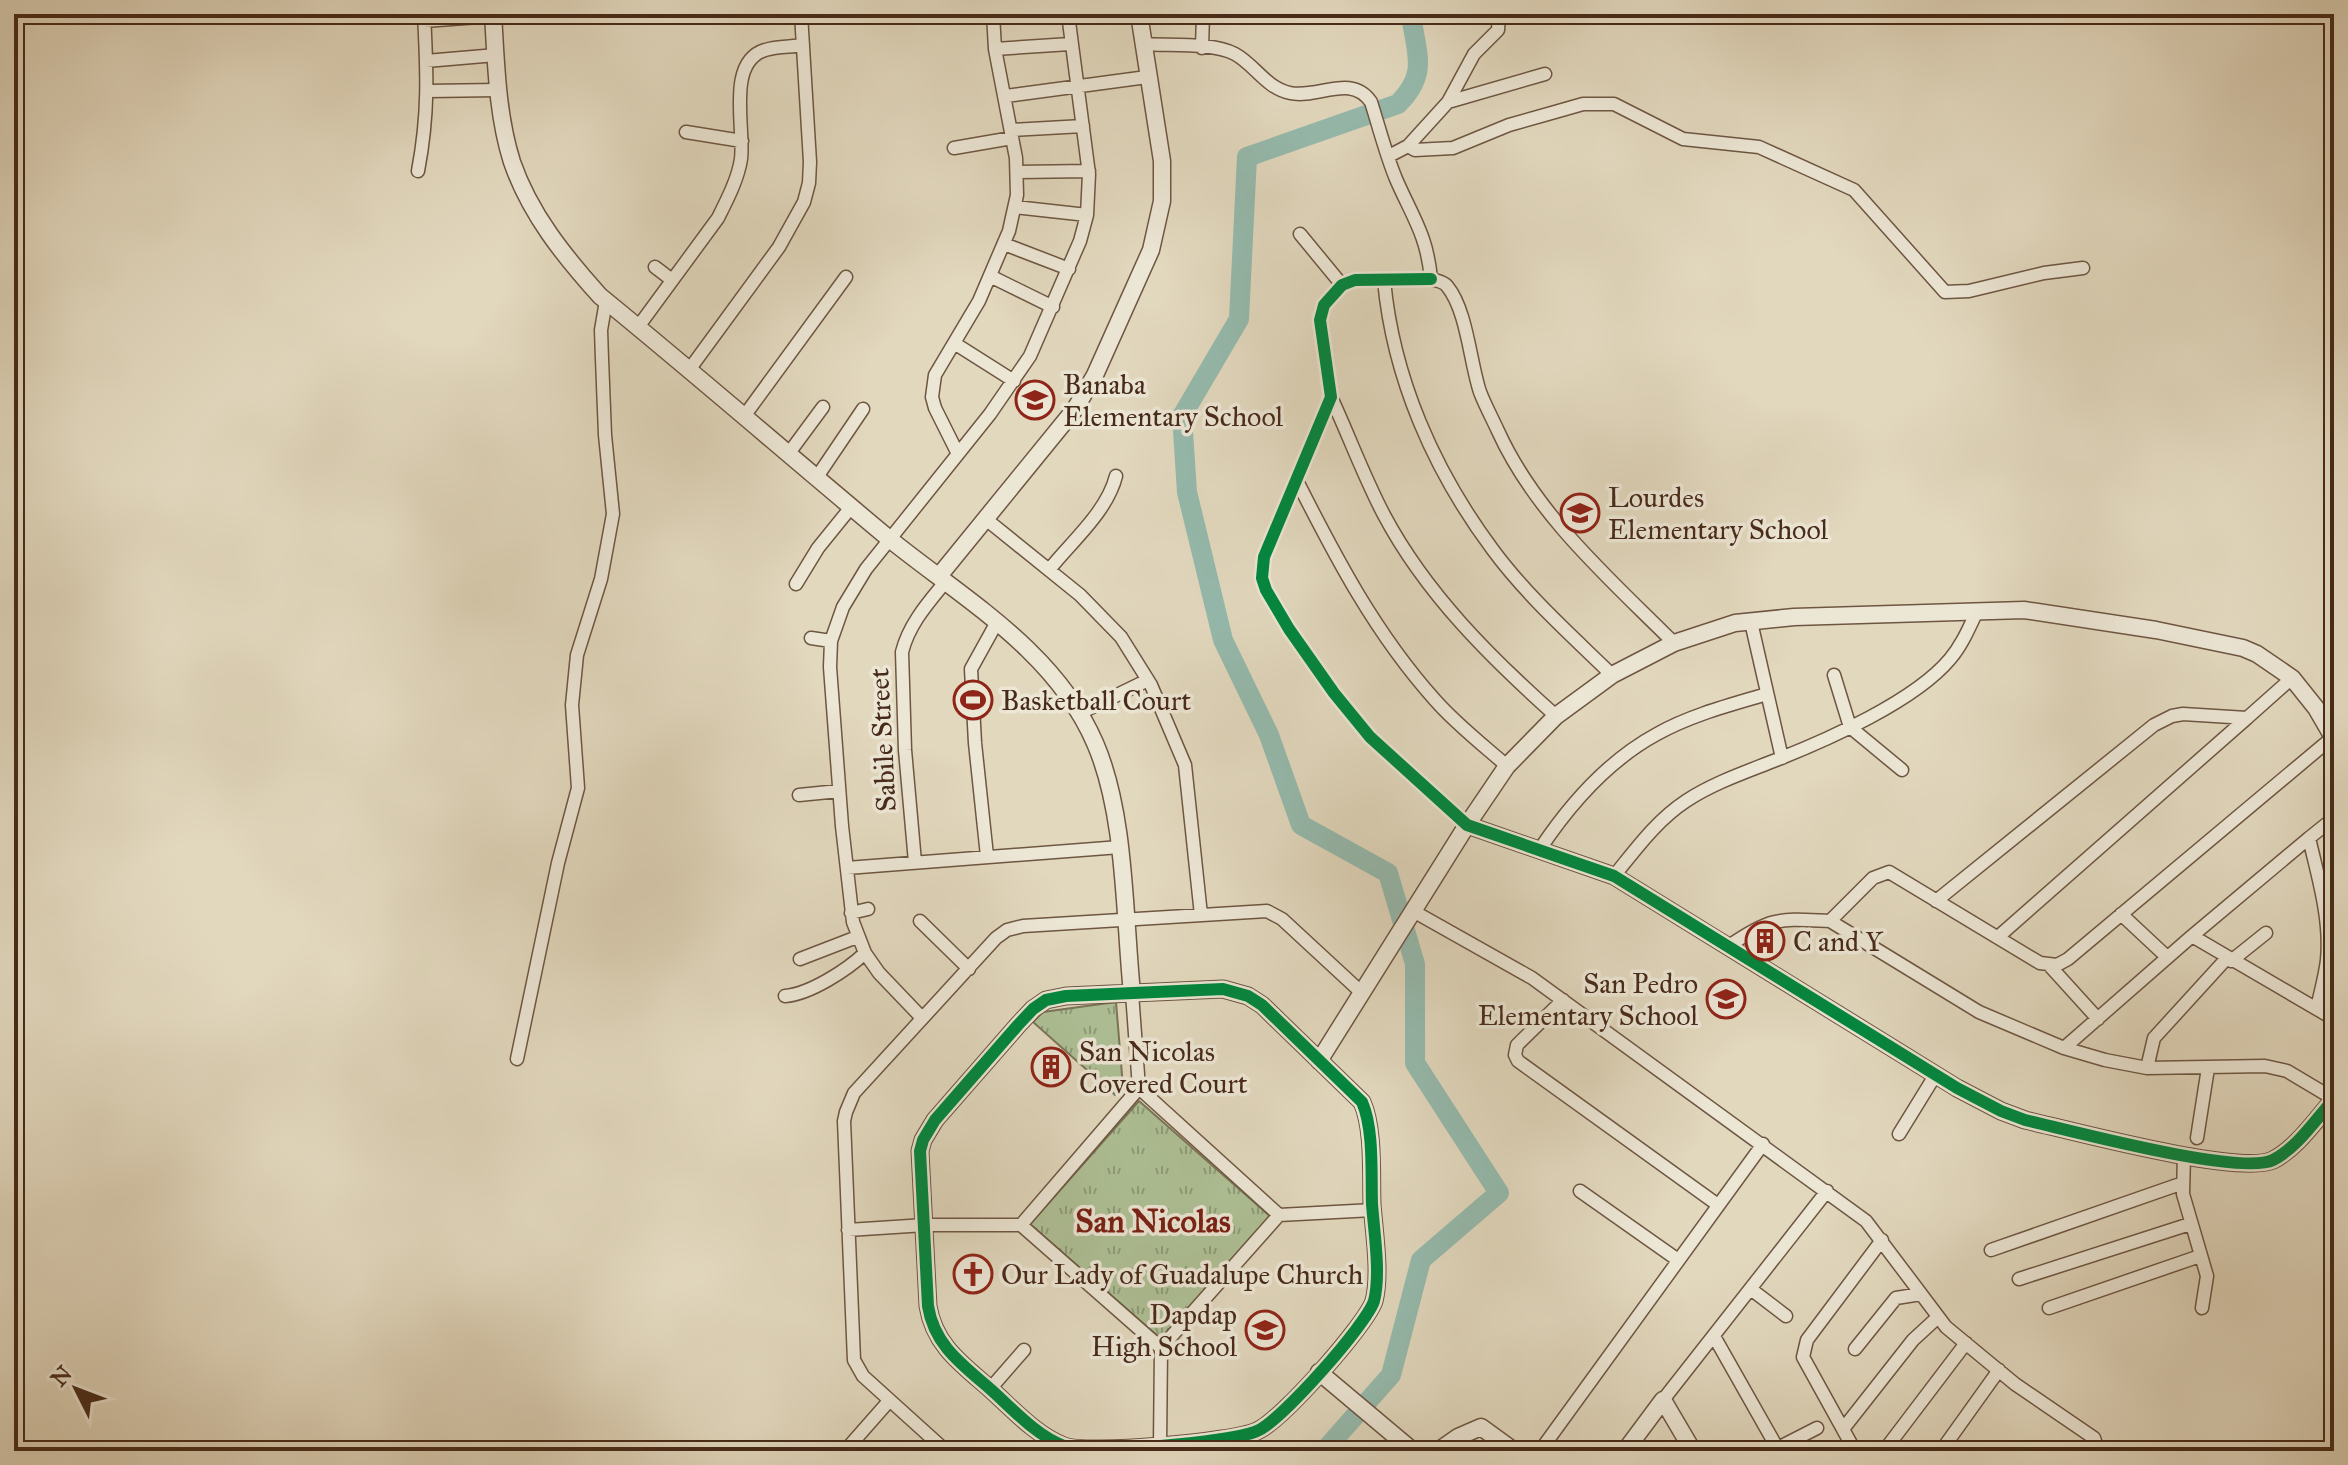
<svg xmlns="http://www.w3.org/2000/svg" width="2348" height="1465" font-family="'IM FELL Great Primer',serif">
	<defs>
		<pattern id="park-tufts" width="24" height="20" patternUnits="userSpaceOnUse" patternTransform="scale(2)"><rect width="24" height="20" fill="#aec096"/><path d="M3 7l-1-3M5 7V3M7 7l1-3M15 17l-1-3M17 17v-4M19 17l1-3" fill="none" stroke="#8f9c7a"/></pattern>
	</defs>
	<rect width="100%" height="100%" fill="#e2d8be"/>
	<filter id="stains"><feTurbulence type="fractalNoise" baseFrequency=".0025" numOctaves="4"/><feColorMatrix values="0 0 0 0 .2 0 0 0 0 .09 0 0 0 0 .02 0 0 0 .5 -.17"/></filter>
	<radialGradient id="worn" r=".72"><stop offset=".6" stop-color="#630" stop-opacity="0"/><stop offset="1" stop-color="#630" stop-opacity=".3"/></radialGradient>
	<path fill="url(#park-tufts)" stroke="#7a7558" stroke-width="2" d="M1116,1002L1123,1087L1115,1095L1033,1022L1043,1012Z
		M1139,1101L1271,1217L1162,1340L1030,1224Z"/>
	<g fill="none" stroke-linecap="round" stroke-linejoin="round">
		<path stroke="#95baad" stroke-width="20" d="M1324,1451L1391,1375L1421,1260L1499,1193L1415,1063V964L1388,873L1301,825L1269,735L1223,640L1187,492L1182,416L1239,319L1247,157L1398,104C1429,73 1416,54 1411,14"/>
		<defs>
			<path id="minor" d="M424,21L493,16
				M1143,44C1169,46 1213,42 1235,54C1255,65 1266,88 1290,93C1318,99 1351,73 1371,102C1379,127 1386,155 1396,179C1413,218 1427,235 1431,279C1437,281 1443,281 1447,286C1467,310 1470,362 1480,392C1485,405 1492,418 1498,431C1536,515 1610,579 1674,643
				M1202,48L1203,14
				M995,49L1070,44
				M426,61L496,55
				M428,91L498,90
				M1006,96L1147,77
				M1448,102L1545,74
				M1011,130L1083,126
				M686,132L742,141
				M1408,146L1415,150L1453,148L1509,125L1555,112L1583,104H1614L1683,139L1759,147L1854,190L1945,292L1969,291L2044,273L2083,268
				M954,148L1012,138
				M1389,156L1408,146L1448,102L1474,54L1498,30L1499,14
				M418,171C429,113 427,72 424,14
				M1017,172L1089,171
				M1015,207L1087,215
				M1300,234L1342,285
				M1004,244L1069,269
				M655,267L672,280
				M990,276L1053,307
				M1431,279L1355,280L1342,285L1324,305L1320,320L1331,397L1264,557L1262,578L1266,590L1289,629L1334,693L1370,737L1467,825
				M1384,280C1393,378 1434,471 1493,550C1527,596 1571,635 1612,675
				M638,327L718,218C727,200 738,179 741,159C745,128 726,62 765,50C777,46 791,47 803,45
				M954,343L1014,381
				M689,370L779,247L804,202L809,183L810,162L801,14
				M1331,397C1349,436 1364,477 1384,515C1426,594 1491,658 1556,716
				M745,415L846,277
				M957,452L935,408L932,397L935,375L979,301L1009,231L1017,195L1016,158L995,49L993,14
				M789,453L823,407
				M817,477L863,409
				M1296,479C1336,558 1375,633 1435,700C1456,724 1483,745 1507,766
				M987,520L1080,595L1121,637L1151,685L1185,765L1201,915
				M1049,570C1071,542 1107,512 1116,476
				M796,584L818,548L852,506
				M1751,622L1782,758
				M811,638L831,641
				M1834,675L1850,727L1902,770
				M1080,713L1148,680
				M799,795L839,791
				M2309,838L2334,818
				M1540,849C1570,804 1609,760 1657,734C1691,715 1730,705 1767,694
				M987,856L975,743L971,669L997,622
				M915,862L905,750L902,652C909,624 928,603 946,581
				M847,868L1120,847
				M1614,876C1636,849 1657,820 1686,801C1713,783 1746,772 1776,760C1827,740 1915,701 1950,659C1962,645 1969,628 1977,611
				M1936,901L2154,725L2172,716L2183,714L2247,718L2292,678
				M1413,911L1532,978L1866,1221L1946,1327L2015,1384L2094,1438L2097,1447L2092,1451
				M851,913L868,909
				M2121,914L2167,957
				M920,921L969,969
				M1830,921L1979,1012L2064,1048L2105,1060L2147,1068L2265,1066L2287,1071L2334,1099
				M2192,936L2309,838C2318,877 2331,919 2327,960C2325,977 2320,993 2317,1009
				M1998,937L2247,718
				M1729,946C1772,916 1780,919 1830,921L1873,878L1889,872L2040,963L2057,965L2068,959L2333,737
				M800,959L857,937
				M2231,961L2266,933
				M2049,965L2098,1019
				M1132,993L1139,1088
				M785,996C810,994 847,970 865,953
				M1563,1000L1517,1045L1515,1055L1518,1061L1718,1205
				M922,1018L879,973L865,953L853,922L842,826L830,667L831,641L843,607L866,569L990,414L1030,356L1080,241L1087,215L1089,174L1068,14
				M2064,1048L2192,936L2334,1019
				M517,1059L558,863L578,788L572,705L577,655L601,579L613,514L605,435L602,359L601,330L606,301
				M2147,1068L2154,1038L2227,958
				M1899,1134L1936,1074
				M2197,1138L2208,1068
				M2184,1155L2183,1194L2207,1276L2202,1308
				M1580,1191L1678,1260
				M1279,1215L1373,1210
				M848,1230L925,1225H1021L1161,1348L1279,1215L1139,1088L1021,1225
				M1991,1250L2183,1183
				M2019,1279L2190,1224
				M1752,1290L1786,1316
				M2049,1308L2200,1256
				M1715,1338L1779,1451
				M1855,1349L1896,1298L1921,1294
				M990,1389L1024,1350
				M1663,1400L1827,1191
				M1843,1429L1913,1340L1938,1317
				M1160,1446L1161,1348
				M1778,1448L1817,1428
				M845,1451L889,1401
				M946,1451L863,1376L854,1360L844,1121L846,1112L854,1093L996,938L1007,930L1023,926L1267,911L1282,919L1362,993
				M1540,1451L1763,1144
				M1855,1451L1803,1357L1807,1340L1882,1240
				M1884,1451L1966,1343
				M1941,1451L1999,1370"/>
			<path id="tertiary" d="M493,14C496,62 497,115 512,162C530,214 564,256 600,296C697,375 791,457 887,537C962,598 1055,650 1095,743C1126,814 1124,915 1132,993
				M939,576L1075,409L1095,375L1151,250L1162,201V161L1139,14
				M1467,825L1614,876L1957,1088L2001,1111L2025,1120C2069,1130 2240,1176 2273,1160C2297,1148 2316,1119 2334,1099
				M1223,989L1248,996L1262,1005L1362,1102C1374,1129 1371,1174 1372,1204C1374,1232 1381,1274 1374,1301C1366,1325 1281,1421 1257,1431C1234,1442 1087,1455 1064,1446C1035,1435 1011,1407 988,1387C960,1363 934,1344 928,1306L920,1151L923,1140L935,1120L1018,1025L1033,1009L1046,1000L1066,996Z
				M1319,1061L1467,825L1507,766L1556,716L1612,675L1674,643L1735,623L1794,617L2024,610L2156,630L2243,648L2257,654L2292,678L2316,708L2334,739
				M1319,1372L1413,1451
				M1438,1451L1458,1437L1481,1427L1514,1451
				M1625,1451L1663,1400L1693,1451"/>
		</defs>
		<use href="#minor" stroke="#6e5642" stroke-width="15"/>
		<use href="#tertiary" stroke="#6e5642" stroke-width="19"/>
		<use href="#minor" stroke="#ece6d5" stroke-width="12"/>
		<use href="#tertiary" stroke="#ece6d5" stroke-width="16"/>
		<defs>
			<path id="cycleway" d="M1431,279L1355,280L1342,285L1324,305L1320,320L1331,397L1264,557L1262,578L1266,590L1289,629L1334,693L1370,737L1467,825L1614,876L1957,1088L2001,1111L2025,1120C2069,1130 2240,1176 2273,1160C2297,1148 2316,1119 2334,1099
				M1223,989L1248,996L1262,1005L1362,1102C1374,1129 1371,1174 1372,1204C1374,1232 1381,1274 1374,1301C1366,1325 1281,1421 1257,1431C1234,1442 1087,1455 1064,1446C1035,1435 1011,1407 988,1387C960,1363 934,1344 928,1306L920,1151L923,1140L935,1120L1018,1025L1033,1009L1046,1000L1066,996Z"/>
		</defs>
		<use href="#cycleway" stroke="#ece6d5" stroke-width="17"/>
		<use href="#cycleway" stroke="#00873e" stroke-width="12"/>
	</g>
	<defs>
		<symbol id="school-ring" viewBox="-11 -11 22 22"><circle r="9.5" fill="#ece6d5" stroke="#8f2418" stroke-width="1.5"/><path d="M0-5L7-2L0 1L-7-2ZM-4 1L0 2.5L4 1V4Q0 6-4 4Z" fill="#8f2418"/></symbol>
		<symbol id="stadium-ring" viewBox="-11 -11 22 22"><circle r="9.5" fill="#ece6d5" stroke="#8f2418" stroke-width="1.5"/><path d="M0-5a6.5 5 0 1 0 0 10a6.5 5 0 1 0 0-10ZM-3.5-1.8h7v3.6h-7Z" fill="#8f2418"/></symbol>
		<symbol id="building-ring" viewBox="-11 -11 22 22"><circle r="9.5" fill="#ece6d5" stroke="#8f2418" stroke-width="1.5"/><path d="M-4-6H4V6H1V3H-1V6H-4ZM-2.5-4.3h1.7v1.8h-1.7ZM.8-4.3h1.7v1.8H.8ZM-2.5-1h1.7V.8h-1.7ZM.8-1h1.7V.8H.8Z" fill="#8f2418"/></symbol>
		<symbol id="church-ring" viewBox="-11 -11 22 22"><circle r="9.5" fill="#ece6d5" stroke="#8f2418" stroke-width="1.5"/><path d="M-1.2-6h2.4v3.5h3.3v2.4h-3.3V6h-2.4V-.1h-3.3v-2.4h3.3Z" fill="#8f2418"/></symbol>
	</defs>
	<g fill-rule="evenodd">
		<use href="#school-ring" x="1013" y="378" width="44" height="44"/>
		<use href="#school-ring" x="1558" y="491" width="44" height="44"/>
		<use href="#stadium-ring" x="951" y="678" width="44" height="44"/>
		<use href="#building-ring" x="1743" y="919" width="44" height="44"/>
		<use href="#school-ring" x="1704" y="977" width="44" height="44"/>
		<use href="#building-ring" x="1029" y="1045" width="44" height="44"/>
		<use href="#church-ring" x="951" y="1252" width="44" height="44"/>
		<use href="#school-ring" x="1243" y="1308" width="44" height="44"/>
	</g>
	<g text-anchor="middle" stroke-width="7" stroke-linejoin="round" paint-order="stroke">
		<g font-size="28" fill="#472a19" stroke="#ece6d5" text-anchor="start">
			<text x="1063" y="394">Banaba<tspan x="1063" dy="32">Elementary School</tspan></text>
			<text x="1608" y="507">Lourdes<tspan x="1608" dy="32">Elementary School</tspan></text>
			<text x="1001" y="710">Basketball Court</text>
			<text x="1793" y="951">C and Y</text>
			<text x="1698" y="993" text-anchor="end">San Pedro<tspan x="1698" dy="32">Elementary School</tspan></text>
			<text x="1079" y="1061">San Nicolas<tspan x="1079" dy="32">Covered Court</tspan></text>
			<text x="1001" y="1284">Our Lady of Guadalupe Church</text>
			<text x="1237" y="1324" text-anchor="end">Dapdap<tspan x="1237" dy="32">High School</tspan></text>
		</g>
		<g font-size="28" fill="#472a19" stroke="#ece6d5">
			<text transform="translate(882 740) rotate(-93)" y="10">Sabile Street</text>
		</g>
		<g font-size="32" font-weight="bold" fill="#7a1f14" stroke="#ece6d5">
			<text x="1153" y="1232">San Nicolas</text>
		</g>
	</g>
	<rect width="2348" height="1465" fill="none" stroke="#e2d8be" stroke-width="48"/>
	<rect x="16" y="16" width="2316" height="1433" fill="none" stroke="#472a19" stroke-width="4"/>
	<rect x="24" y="24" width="2300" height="1417" fill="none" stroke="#472a19" stroke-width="2"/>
	<g transform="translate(76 1389) rotate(312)" stroke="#ece6d5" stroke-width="6" paint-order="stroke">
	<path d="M0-6L14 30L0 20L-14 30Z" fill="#472a19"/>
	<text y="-12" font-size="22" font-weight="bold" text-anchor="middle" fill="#472a19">N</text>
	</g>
	<rect width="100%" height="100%" filter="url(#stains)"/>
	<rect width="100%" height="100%" fill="url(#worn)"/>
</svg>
